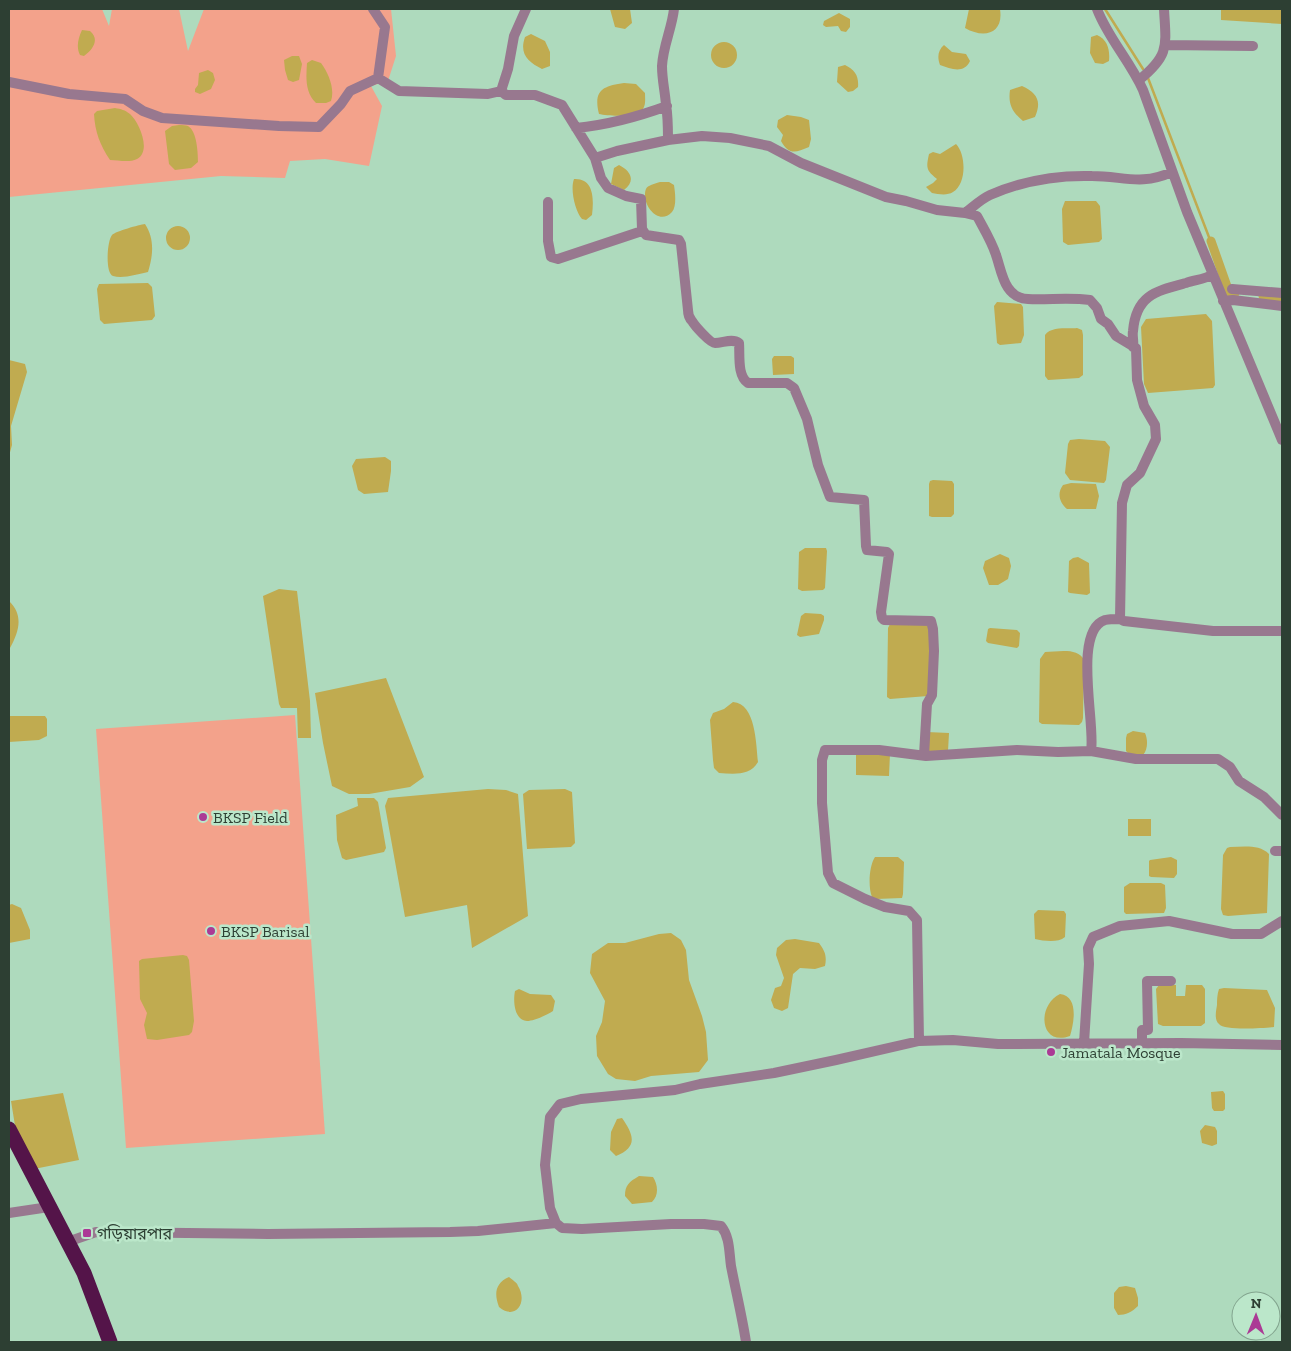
<svg xmlns="http://www.w3.org/2000/svg" width="1291" height="1351" font-family="'Zilla Slab','Noto Sans Bengali',serif">
	<rect width="100%" height="100%" fill="#aedabd"/>
	<path fill="#f3a28b" d="M9,9H102L109,26L112,9H179L188,51L204,9H391L396,56L388,81L371,86L382,106L369,166L325,159L290,161L285,178L221,176L9,197Z
		M295,715L325,1134L126,1148L96,729Z"/>
	<path fill="#c0ab50" d="M610,9H630L632,23L625,29L615,27Z
		M969,9H1000C1004,34 984,39 965,28Z
		M1221,9H1282V24L1221,20Z
		M839,13L850,19V27L846,32L841,31L838,26L826,27L823,25L824,21Z
		M82,30L90,31C100,39 93,50 84,56L80,55C76,47 78,39 82,30Z
		M531,34L545,41L550,52V66L542,69C528,62 519,54 525,37Z
		M1097,35C1108,40 1110,50 1109,61L1103,64L1095,63L1090,53L1091,37Z
		M711 55a13 13 0 1 1 26 0a13 13 0 1 1-26 0Z
		M944,45L952,52L966,54L970,61C964,74 951,69 940,65C937,57 938,50 944,45Z
		M292,56H299L302,64L299,80L293,82L288,80L285,70L284,60Z
		M312,60L321,63C329,74 335,89 331,101L326,103H316C305,92 306,78 307,63Z
		M845,65C855,70 859,76 858,87L853,91L848,92L837,82L838,67Z
		M208,70L213,73L215,80L211,89L200,94L195,92V89L198,85L199,73Z
		M624,83L636,84L645,93C645,99 646,104 643,109C636,118 609,116 599,114C593,90 603,86 624,83Z
		M1022,86C1037,93 1042,101 1035,117L1023,121C1012,112 1008,104 1010,90Z
		M115,108C121,109 125,110 130,114C139,122 152,151 137,159C129,163 118,160 110,160C100,145 95,132 94,114L97,111Z
		M787,115L801,117L809,120L811,139L809,147C795,153 789,155 781,141L783,135L777,127L778,120Z
		M179,125C182,125 186,125 188,126C197,131 198,153 198,162L191,168L175,170L169,164L165,131L172,126Z
		M956,144C966,154 967,184 953,192C947,196 938,194 932,193L926,187L933,183L937,179C926,170 926,168 929,154L933,152L940,154Z
		M619,165C631,171 636,181 624,190L611,184L614,168Z
		M574,179C594,178 594,199 592,215L586,220L582,219C575,211 570,189 574,179Z
		M660,182H669L674,185C675,192 677,206 672,212C660,225 646,209 645,197C645,192 645,188 649,186C652,184 657,183 660,182Z
		M1065,201H1096L1100,206L1102,239L1099,242L1068,245L1063,242L1062,209Z
		M145,224C155,239 153,256 148,272C138,274 123,279 113,276C105,273 107,241 112,235C116,231 139,225 145,224Z
		M166 238a12 12 0 1 1 24 0a12 12 0 1 1-24 0Z
		M148,283L152,287L155,316L152,320L104,324L100,320L97,289L99,284Z
		M997,302L1021,304L1023,307L1024,335L1021,343L1000,345L997,343L994,306Z
		M1206,314L1212,321L1215,385L1213,388L1148,393L1144,384L1141,327L1146,319Z
		M1077,328L1082,330L1083,335V375L1079,378L1048,380L1045,376V335C1051,326 1068,329 1077,328Z
		M774,356H791L794,358V374L773,375L772,359Z
		M9,360L25,364L27,372L11,426L12,445L9,456Z
		M1079,439L1105,441L1110,447L1106,480L1104,483L1070,480L1065,473L1068,444L1070,440Z
		M385,457L391,461V471L388,492L364,494L358,490L352,466L356,459Z
		M933,480L952,481L954,484V514L951,517H932L929,516V484L930,481Z
		M1071,483L1096,484L1099,496L1096,509H1067C1059,502 1057,493 1063,485Z
		M805,548H826L827,551L825,588L823,590L802,591L798,589L799,552Z
		M1000,554L1009,558L1011,566L1008,579L998,585H989L983,568L985,561Z
		M1078,557L1089,563L1090,593L1087,595L1070,593L1068,592L1069,561L1073,558Z
		M279,589L297,591L310,701L311,738H298L297,708H281L279,704L263,596Z
		M9,601C24,615 19,632 10,648Z
		M805,613L821,614L824,616V620L819,634L800,637L797,635L801,616Z
		M890,624L930,625L929,692L928,696L890,699L887,697L888,628Z
		M990,628L1017,630L1020,633L1019,646L1017,648L988,643L986,641L988,629Z
		M1045,652C1057,652 1078,647 1084,660L1083,718L1082,722L1079,725L1042,724L1039,722L1040,659Z
		M386,678L424,777L410,787L369,794H349L332,786L323,743L315,693Z
		M733,702C756,703 756,745 758,762C750,776 734,774 719,773L714,768L713,760L710,720L713,713L724,709Z
		M10,716H45L47,719V736L39,740L9,742Z
		M1133,731L1145,733C1148,740 1148,749 1143,755L1129,754L1126,751V738L1127,734Z
		M927,732L949,733L948,751H927Z
		M856,753L890,754L889,776L856,775Z
		M488,789L506,790L518,794L528,916L472,948L467,905L405,917L385,806L388,798Z
		M565,789L572,792L575,843L571,847L527,849L523,794L529,790Z
		M357,798H374L378,802L386,848L384,852L346,860L342,858L337,840L336,815L358,806Z
		M1128,819H1151V836H1128Z
		M1230,847C1243,847 1259,844 1269,854L1267,913L1228,916L1223,915L1221,909L1223,855L1227,848Z
		M875,857H898L904,862L903,894L902,898L876,899L872,897C868,887 869,866 875,857Z
		M1171,857L1177,860V874L1174,878L1151,877L1149,876V861L1150,860Z
		M1130,883H1161L1165,885L1166,908L1164,913L1126,914L1124,912V887Z
		M12,904L21,908L30,930V939L9,943V905Z
		M1038,910L1064,911L1066,914L1065,937C1058,943 1044,941 1035,939L1034,914Z
		M671,933L681,940L686,950L689,980L702,1016L706,1032L708,1060L699,1072L651,1076L635,1081L616,1079L608,1074L597,1056L596,1036L602,1022L605,1001L590,973L592,954L608,943H625L659,934Z
		M795,939L819,943C825,951 827,956 825,966L815,969L800,968L793,974L788,1008L782,1011L774,1008L771,1000L775,988L781,986L784,978L776,955L777,948L786,940Z
		M183,955L187,956L189,960L194,1021L192,1032L189,1035L157,1040L147,1039L144,1025L147,1013L140,999L139,961L142,959Z
		M1159,985H1176V996H1185L1186,985H1202L1205,989V1023L1201,1026H1163L1158,1024L1156,989Z
		M1224,988L1267,990L1275,1008L1274,1027C1264,1028 1224,1031 1219,1024C1214,1020 1216,1011 1217,1005C1217,1000 1217,995 1219,989Z
		M519,989L530,994L551,995L555,1001L553,1011C547,1015 534,1021 527,1021C514,1020 513,1001 515,991Z
		M1060,994C1079,996 1074,1023 1070,1036C1040,1047 1036,1006 1060,994Z
		M1223,1091L1225,1094V1109L1223,1111H1214L1212,1108L1211,1092Z
		M63,1093L79,1160L34,1169L19,1150L11,1101Z
		M622,1118C634,1135 638,1147 616,1156L610,1150L611,1132L617,1119Z
		M1205,1125L1215,1127L1217,1131V1144L1212,1146L1202,1143L1200,1131Z
		M639,1176L653,1177C658,1185 659,1195 652,1202L632,1204L625,1196C625,1185 629,1182 639,1176Z
		M509,1277C512,1280 517,1282 518,1286C528,1302 516,1321 499,1307C494,1294 495,1283 509,1277Z
		M1126,1286L1135,1288L1138,1298V1306C1132,1312 1126,1315 1118,1315L1114,1308V1293L1119,1287Z"/>
	<g fill="none" stroke-linecap="round" stroke-linejoin="round">
		<path stroke="#c0ab50" stroke-width="2.5" d="M1105,9L1143,69
			M1148,78L1212,245"/>
		<path stroke="#c0ab50" stroke-width="9" d="M1211,241L1229,292L1235,293
			M1263,296L1282,299"/>
		<path stroke="#98788f" stroke-width="10" d="M373,9L385,27L378,78L399,91L488,94L501,91L506,95H535L562,105L595,158L601,178L608,188L626,196L641,199L642,229L646,235L679,240L681,244L688,310C688,314 689,318 692,321C695,326 710,343 715,343C723,343 732,338 739,343C740,355 737,376 748,383H787L794,388L807,419L818,465L830,497L864,500L866,546L867,550L887,552L889,554L881,612L882,618L884,620L931,621L933,629L934,651L932,695L927,704L924,755
			M1097,9C1108,38 1130,61 1143,90L1187,212L1282,440
			M1165,45L1253,46
			M1139,80C1170,55 1166,46 1164,9
			M9,82L69,94L125,99L143,111L162,118L279,126L319,127L341,104L350,91L378,78
			M501,91L508,69L514,36L526,9
			M576,128C607,125 637,117 667,106
			M668,140C668,128 668,116 666,105C665,91 662,80 662,66C663,46 672,28 674,9
			M595,158L617,151L668,140L702,136L730,138L769,146L801,163L886,197L906,201L937,210L965,213L977,216C984,229 992,242 996,255C1002,272 1004,298 1028,299C1049,300 1069,297 1090,300L1097,308L1101,319L1108,324L1116,336L1136,348L1137,380L1144,406L1155,425L1156,439L1140,473L1127,485L1122,503L1120,619L1124,621L1213,631H1282
			M548,202V241L551,257L558,259L642,231
			M965,213C973,207 981,199 990,195C1022,181 1058,175 1092,176C1123,176 1141,186 1172,172
			M1232,289L1282,293
			M1223,301L1233,300L1282,306
			M1133,347C1134,341 1132,336 1133,331C1136,295 1156,291 1186,283C1195,280 1205,279 1212,275
			M1091,751L1136,759H1218L1230,767L1239,781L1264,797L1282,815
			M1275,851H1282
			M919,1041L917,920L909,911L885,907L865,899L833,883L828,873L822,803V760L825,750H879L926,756L1017,750L1058,752L1091,751C1096,726 1072,631 1105,620C1109,619 1116,619 1120,619
			M1084,1043L1089,964L1088,948L1093,937L1120,926L1169,921L1232,934H1261L1282,921
			M1142,1043V1030H1148L1147,981H1171
			M9,1213L49,1207
			M68,1240H73L96,1232L268,1234L450,1232L478,1231L556,1223
			M746,1342C742,1316 736,1292 731,1266C729,1252 730,1237 721,1226L704,1224H671L582,1229L562,1228L556,1223L550,1208L545,1165L550,1117L560,1104L581,1099L675,1090L700,1084L774,1073L836,1060L919,1041L953,1040L998,1044L1181,1043L1282,1045"/>
		<path stroke="#541449" stroke-width="15" d="M9,1129L84,1273L110,1342"/>
	</g>
	<g fill="#ab3a95" stroke="#bbe7ca" stroke-width="2">
		<circle cx="203" cy="817" r="5"/>
		<circle cx="211" cy="931" r="5"/>
		<circle cx="1051" cy="1052" r="5"/>
		<rect x="82" y="1228" width="10" height="10" rx="2.5"/>
	</g>
	<g text-anchor="middle" stroke-width="5" stroke-linejoin="round" paint-order="stroke">
		<g font-size="16" fill="#2d3f33" stroke="#bbe7ca" text-anchor="start">
			<text x="213" y="823">BKSP Field</text>
			<text x="221" y="937">BKSP Barisal</text>
			<text x="1061" y="1058">Jamatala Mosque</text>
			<text x="97" y="1239">গড়িয়ারপার</text>
		</g>
	</g>
	<rect width="1291" height="1351" fill="none" stroke="#2d3f33" stroke-width="20"/>
	<g transform="translate(1256 1316) rotate(1)"><circle r="24" fill="#bbe7ca" stroke="#82a48e"/>
	<path d="M0-4L9 19L0 12L-9 19Z" fill="#ab3a95"/>
	<text y="-8" font-size="14" font-weight="bold" text-anchor="middle" fill="#2d3f33">N</text>
	</g>
</svg>
